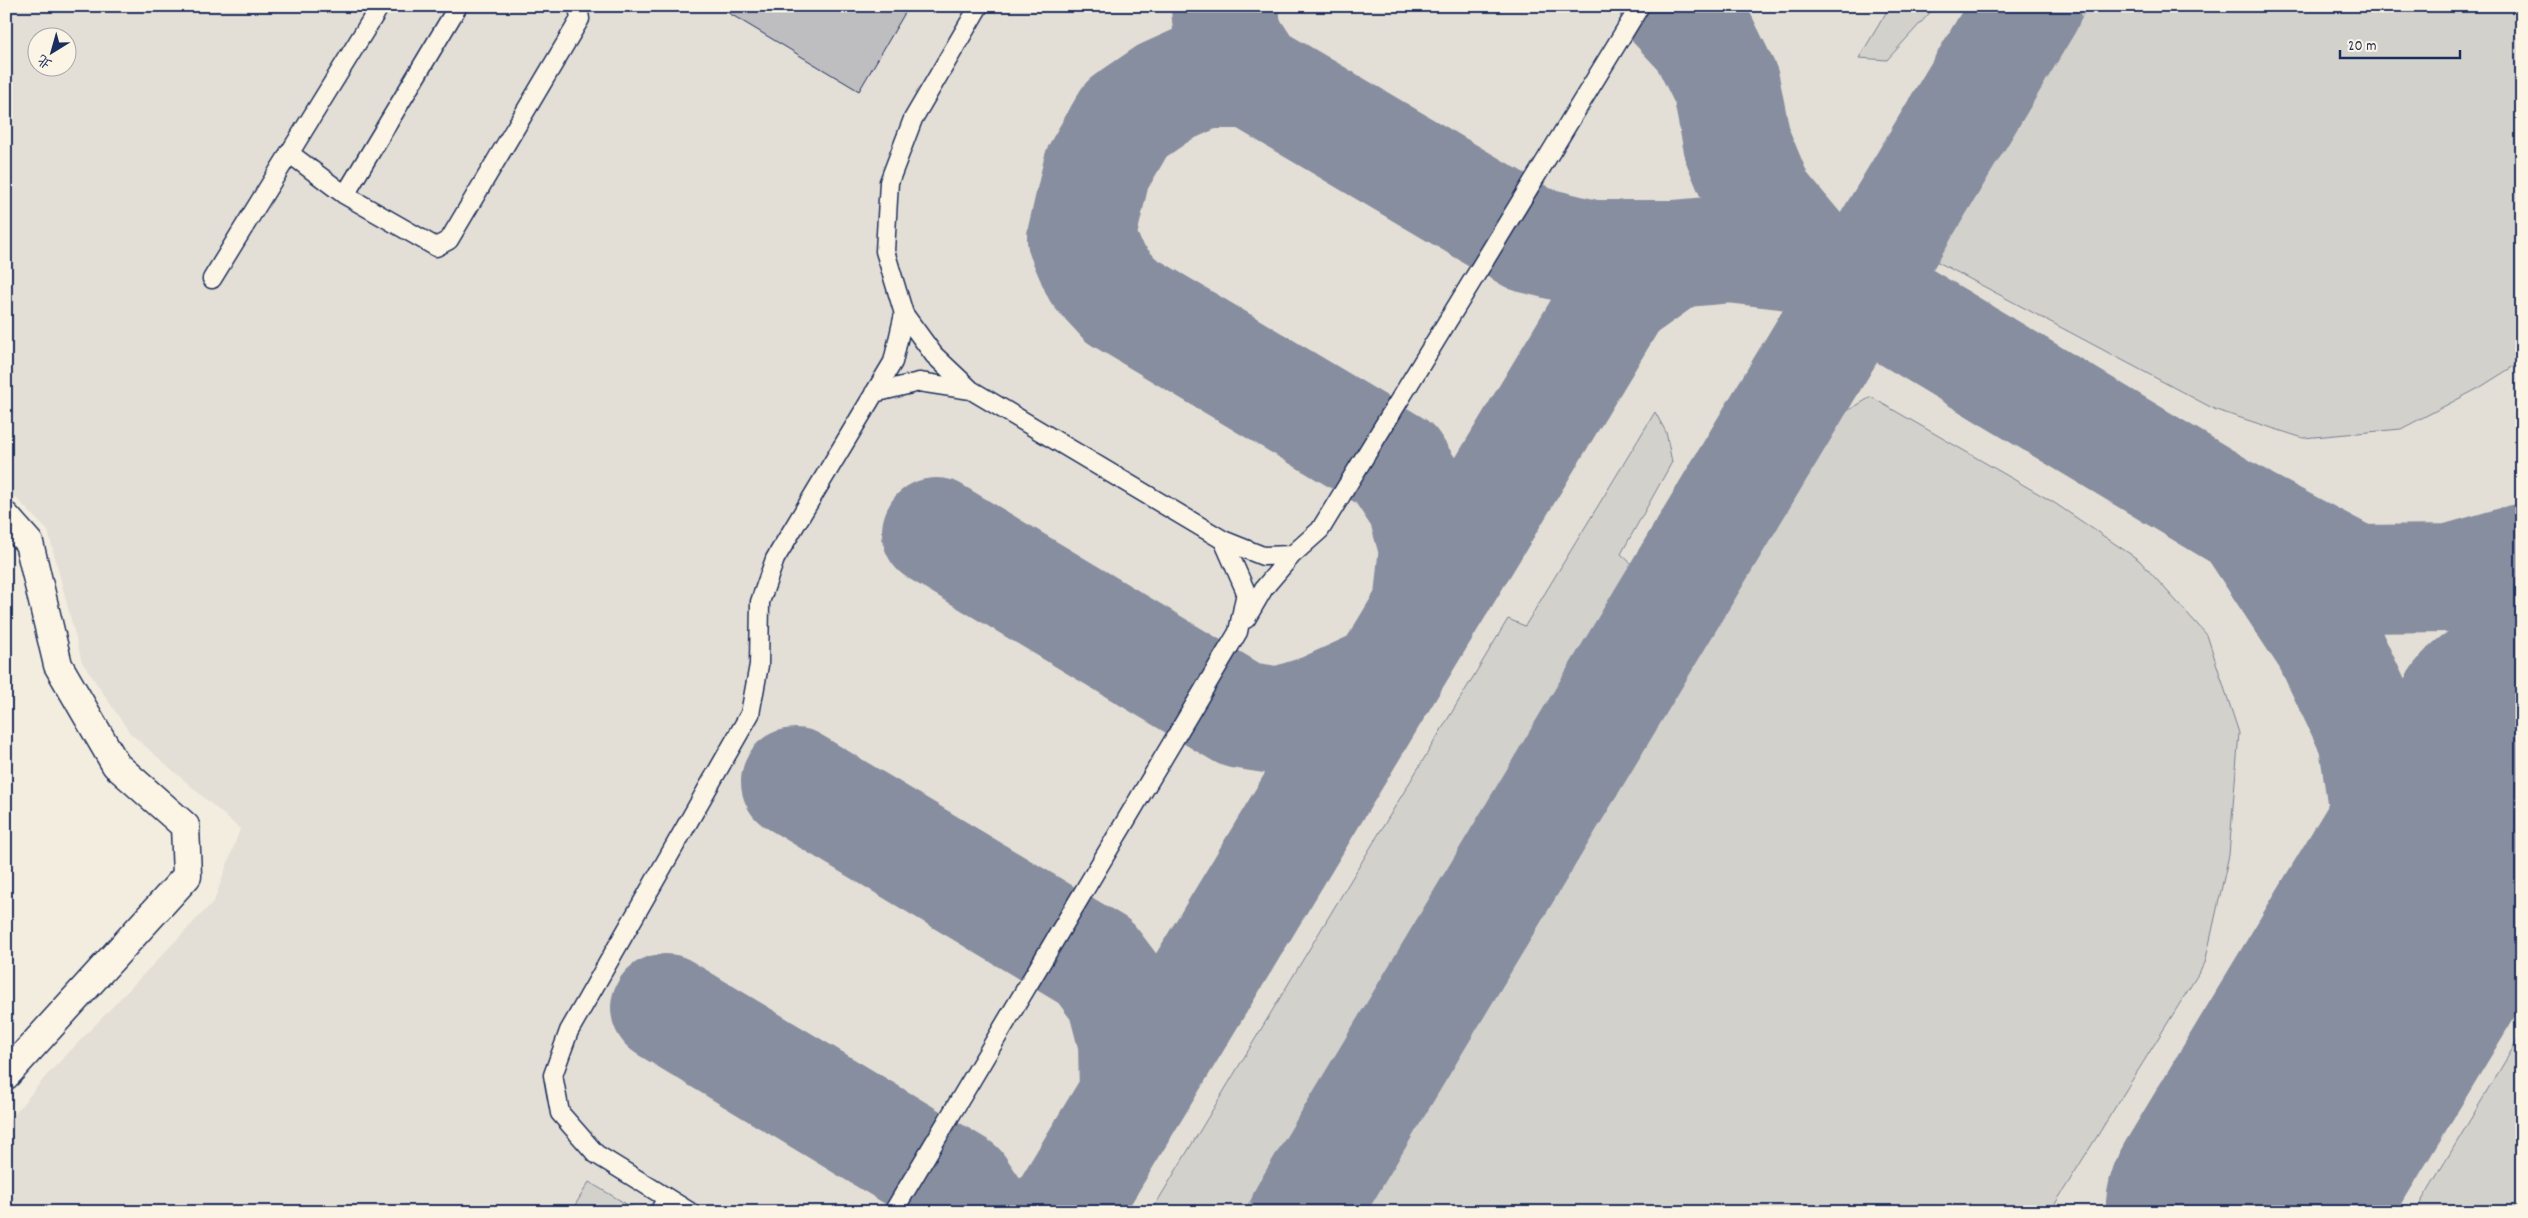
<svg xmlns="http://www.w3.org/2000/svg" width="2528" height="1218" font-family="Dekko,'LXGW WenKai TC',sans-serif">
	<rect width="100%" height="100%" fill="#f3ede0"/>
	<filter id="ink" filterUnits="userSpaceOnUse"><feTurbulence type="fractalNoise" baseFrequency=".02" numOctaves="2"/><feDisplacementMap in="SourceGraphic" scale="10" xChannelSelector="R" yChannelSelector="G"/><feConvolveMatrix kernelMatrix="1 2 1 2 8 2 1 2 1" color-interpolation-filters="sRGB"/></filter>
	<g filter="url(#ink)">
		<path fill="#e3dfd6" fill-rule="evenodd" d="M6,6H2522V1212H6V1124L46,1076L214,901L240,829L130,733L82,662L48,531L6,488ZM38,38H68V68H38Z"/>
		<path fill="#d3d1cc" stroke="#778095" d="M1890,6H1936L1887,60L1859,58Z
			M2088,6H2522V361L2479,388L2401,429L2303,438L2216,410L1936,261Z
			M1871,397L2053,502L2139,560L2207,635L2239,733L2229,855L2205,963L2050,1212H1360L1842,414Z
			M1655,412L1666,432L1672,462L1621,554L1634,566L1244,1212H1151L1508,619L1525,626Z
			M2522,1033V1212H2415Z
			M589,1182L640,1212H571Z"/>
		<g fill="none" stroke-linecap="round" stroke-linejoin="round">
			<path stroke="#878e9f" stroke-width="108" d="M1673,6L1702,37L1726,86L1738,147L1761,202L1808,258L2248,522
				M1225,8L1228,38L1252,75L1530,239L1591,254H1675
				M1252,75H1204L1164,93L1126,119L1097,169L1081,238L1096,273L1121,300L1394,463L1421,504L1433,548L1427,608
				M936,532L1241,715L1280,721L1321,708L1385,679
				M795,782L1095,962L1120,995L1132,1041L1133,1096
				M665,1008L960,1186L978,1212
				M2344,1041L2386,917L2387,841L2372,736L2327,642L2248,522L2356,579L2452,578L2522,558
				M1063,1212L1617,295L1675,254L1731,249L1808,258
				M1304,1212L2028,6"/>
			<path stroke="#878e9f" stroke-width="269" d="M2240,1212L2522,744"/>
		</g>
		<path fill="#bebec0" stroke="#1b2f5e" d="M717,6H909L859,91Z"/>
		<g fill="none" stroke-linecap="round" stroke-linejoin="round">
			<defs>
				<path id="service" d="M289,153L345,195L436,247L449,240L580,19L578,6
					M345,195L458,6
					M212,279L380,6
					M874,393L919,382L971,390
					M1223,540L1263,556L1292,555L1320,530L1640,6
					M1246,619L1264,588L1292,555
					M659,1212L667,1198
					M690,1212L596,1154L560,1113L553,1075L569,1031L750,714L759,665L760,602L775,559L893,362L904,314
					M893,1212L1238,632L1246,592L1223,540L971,390L934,355L904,314L885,251L889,182L913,119L979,6"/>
				<path id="tertiary" d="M6,517L29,543L58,665L116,765L185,826L187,876L6,1075"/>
			</defs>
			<use href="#service" stroke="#1b2f5e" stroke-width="21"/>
			<use href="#tertiary" stroke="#1b2f5e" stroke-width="31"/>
			<use href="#service" stroke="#fcf5e5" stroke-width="18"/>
			<use href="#tertiary" stroke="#fcf5e5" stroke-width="28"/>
		</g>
	</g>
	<rect width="2528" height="1218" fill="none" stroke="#fcf5e5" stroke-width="25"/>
	<rect x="12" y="12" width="2503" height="1193" fill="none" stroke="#1b2f5e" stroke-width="2" filter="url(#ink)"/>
	<g transform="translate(52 52) rotate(217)"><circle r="24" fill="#fcf5e5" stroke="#a2a6af"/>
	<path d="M0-4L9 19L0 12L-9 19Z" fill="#1b2f5e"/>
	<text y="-8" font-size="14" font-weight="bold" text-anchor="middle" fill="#1b2f5e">北</text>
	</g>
	<path d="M2340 50v8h120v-8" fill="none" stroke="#1b2f5e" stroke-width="2.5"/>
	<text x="2348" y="50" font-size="15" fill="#1b2f5e" stroke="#fcf5e5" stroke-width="4" paint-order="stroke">20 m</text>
</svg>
